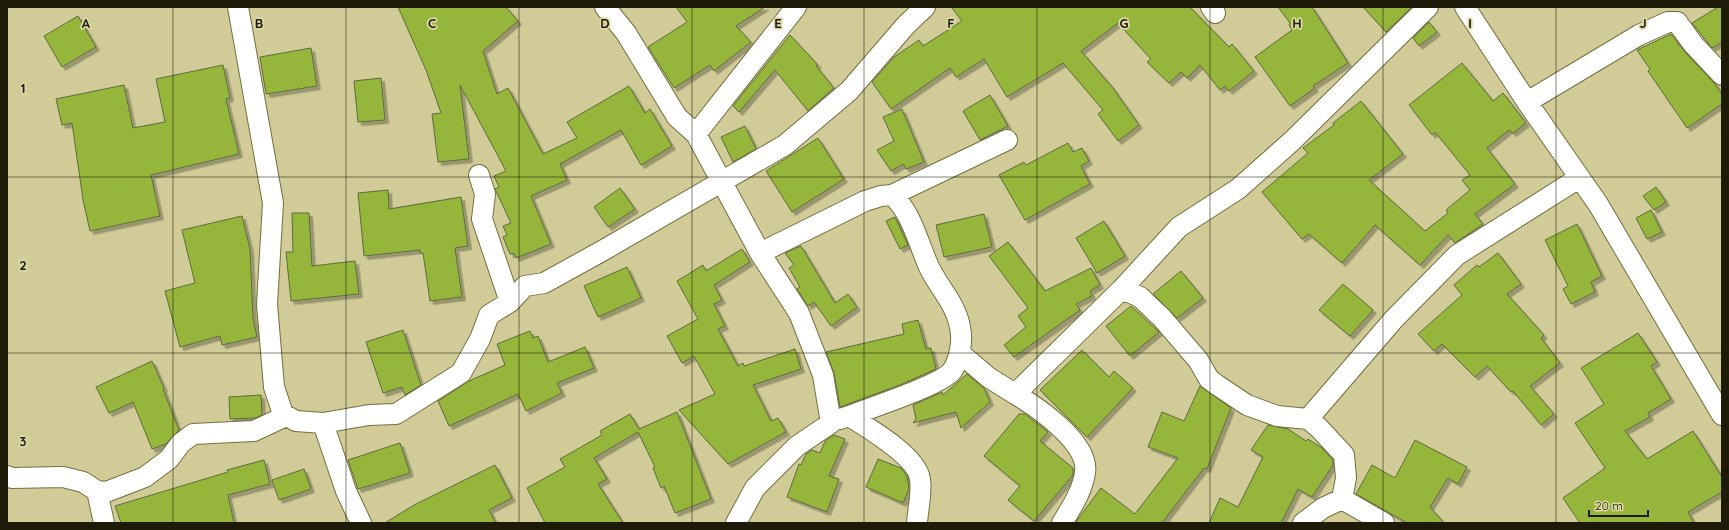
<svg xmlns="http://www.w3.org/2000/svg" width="1729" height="530" font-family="Quicksand,sans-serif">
	<defs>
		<filter id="shadow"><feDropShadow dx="3.5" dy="3.5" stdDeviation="0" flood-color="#0004"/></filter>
	</defs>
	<rect width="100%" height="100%" fill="#d1cb98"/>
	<path fill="#95b53b" stroke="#5d6b3e" filter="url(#shadow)" d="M398,7H506L518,21L483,51L497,94L508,88L543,154L577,138L567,122L629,86L645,113L650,109L672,146L641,165L621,130L560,164L567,180L531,196L551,244L516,258L514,253L510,254L503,237L507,235L503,226L511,223L495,189L499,187L494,176L506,171L460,85L469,159L438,162L432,114L441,113L426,70Z
		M676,7H765L736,26L751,42L714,71L710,65L674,88L648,47L687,22Z
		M951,7H1190L1229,47L1232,44L1254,71L1229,91L1225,86L1220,90L1200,65L1187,78L1181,72L1169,83L1147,62L1151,59L1118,23L1081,51L1113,88L1139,125L1118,141L1098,114L1103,110L1063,63L1007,97L984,59L956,77L950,68L891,109L872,82L894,57L919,40L923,46L962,21Z
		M1278,7H1312L1348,63L1313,86L1315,88L1290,106L1255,57L1292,30L1289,25L1290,23Z
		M1363,7H1412L1386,32Z
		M1718,7H1722V42L1712,48L1692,23Z
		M78,16L96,47L62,67L44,36Z
		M1429,22L1437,32L1419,46L1413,38Z
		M1671,34L1685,52L1715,84L1722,94V104L1687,128L1648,71L1650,69L1637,50Z
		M790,35L818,65L816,66L834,88L808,111L775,70L739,112L733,106Z
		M311,48L317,86L266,94L260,57Z
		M1462,63L1493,101L1503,93L1526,123L1513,133L1509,130L1487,148L1515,184L1475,214L1483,224L1455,243L1448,235L1420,265L1375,225L1342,263L1309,234L1302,239L1262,192L1308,153L1303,148L1334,125L1333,123L1361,101L1403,154L1369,180L1425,231L1448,213L1446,210L1470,190L1462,180L1470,175L1435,132L1432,135L1409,105Z
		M223,65L230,98L226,99L239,154L151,175L160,216L90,231L83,200L72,123L62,125L56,99L124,85L133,128L165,122L156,79Z
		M381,78L385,120L358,122L354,81Z
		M990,95L1008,126L980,140L963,111Z
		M902,109L924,162L906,169L903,164L891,171L877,150L894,141L883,117Z
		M745,126L756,149L733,162L721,137Z
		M818,138L844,179L792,212L766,171Z
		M1068,143L1073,152L1082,148L1089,161L1081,166L1090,184L1025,220L999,175L1024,162L1026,165Z
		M1656,187L1666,202L1654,210L1643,196Z
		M620,188L635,209L608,227L594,207Z
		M388,190L389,209L461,197L468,246L455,248L462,297L430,301L423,253H420V250L364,256L358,193Z
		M1651,210L1662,232L1647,239L1636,218Z
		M292,213H309L312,266L355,261L359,294L291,301L286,252H293Z
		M984,214L992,247L944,257L936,225Z
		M242,216L250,249L253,318L257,337L222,345L220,336L180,347L165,291L195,283L182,230Z
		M895,217L908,245L900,249L886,221Z
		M1104,221L1125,256L1097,273L1076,238Z
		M1577,224L1602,276L1591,282L1595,292L1571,304L1563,289L1568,286L1545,240Z
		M1008,242L1045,291L1091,268L1100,285L1090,291L1092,296L1076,304L1080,310L1014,357L1004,345L1026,327L1018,316L1028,308L989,256Z
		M801,246L835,303L848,294L857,307L831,326L814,302L808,306L797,289L800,287L789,268L794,265L785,253Z
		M742,249L750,262L714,285L722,300L714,304L725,326L718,329L738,366L743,363L744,366L795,349L801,369L753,385L771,421L778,418L786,432L728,464L679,410L715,394L694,356L682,363L667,336L698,319L677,281L703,265L706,271Z
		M1498,253L1521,284L1507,294L1544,335L1541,338L1560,363L1530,386L1554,414L1541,425L1513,391L1511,392L1487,366L1475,377L1442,344L1434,351L1418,334L1462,295L1454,285L1477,265L1479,267Z
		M627,267L641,298L598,317L584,286Z
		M1181,271L1203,298L1177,318L1153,294Z
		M1343,284L1373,310L1350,336L1319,310Z
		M1131,306L1159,332L1130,356L1106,326Z
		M918,320L926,349L931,348L936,369L900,385L840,407L834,373L826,352L904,334L902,324Z
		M403,330L421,385L405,395L402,387L383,393L366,342Z
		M530,331L533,338L538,336L548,362L585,347L594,368L557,383L562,393L526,411L518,394L449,426L438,401L469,381L505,365L497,344Z
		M1638,333L1657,362L1651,366L1671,399L1648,413L1650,417L1625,431L1647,459L1693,431L1722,477V492L1688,512L1694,523H1580L1563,498L1605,468L1575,423L1604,404L1581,368Z
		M1082,350L1109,377L1114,371L1133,388L1087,437L1040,390Z
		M152,361L164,388L163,389L179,430L166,444L152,449L133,402L109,413L96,387Z
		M967,374L984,388L990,402L961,428L956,412L913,423L916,419L913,405L942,392L943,395Z
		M1200,386L1231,408L1207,469L1204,468L1162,523H1075L1101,488L1135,514L1178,458L1148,447L1162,412L1184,421Z
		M261,395L262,415L255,418L230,419L229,397Z
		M677,412L711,499L675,513L664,486L661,488L653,468L655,467L638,432L594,458L607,479L598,484L623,523H545L527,488L565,467L560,459L602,435L600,431L630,414L639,429Z
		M1019,414H1025L1048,432L1040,441L1073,468V475L1034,521L1008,500L1020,486L984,456Z
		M1268,425L1288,429L1306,441L1308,439L1322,448L1333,460V465L1312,497L1298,489L1281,523H1209L1220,498L1238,507L1263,457L1251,450Z
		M834,435L845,439L829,476L839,479L827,512L787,497L799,464L801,465L806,454L812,450L820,453L825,441Z
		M1415,440L1467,467L1458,484L1448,478L1430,507L1444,523H1407L1356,494L1372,465L1395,478Z
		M400,443L410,473L358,489L348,460Z
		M878,459L901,468L907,476L909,489L903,503L866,487Z
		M264,460L270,484L228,495L234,523H121L115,506L228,472L227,470Z
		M495,465L512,498L489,510L496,523H385L414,505Z
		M304,469L311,489L279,500L272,480Z"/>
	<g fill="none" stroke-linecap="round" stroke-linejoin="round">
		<defs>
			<path id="minor" d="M238,7L273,203L267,304L274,387L283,414L296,421L323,423L369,415L396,414L461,373L480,339L489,315L510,302L525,286L544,283L602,251L785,145L849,91L906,25L925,7
				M605,7L626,33L677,117L696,134
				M1211,7L1215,13
				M1465,7L1527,102L1598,204L1722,415
				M1527,102L1639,35L1668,22H1677L1693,44L1722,75
				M479,175L485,194L482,219L510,302
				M892,195L1007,140
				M760,253L865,201L881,196L892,195C911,211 919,245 929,267C939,288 956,304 960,327C963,340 960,359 952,371C941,385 870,408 849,416
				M1122,289L1140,297L1162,318L1198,360L1209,379L1217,385L1247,405L1277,416L1308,419L1319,428L1344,455L1346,478L1342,499
				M960,353L988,377L1015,394
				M840,419L849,416C868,428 917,456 920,479C922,493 918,509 917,523
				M1308,419L1394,319L1457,255L1579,178
				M323,423L346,491L361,523
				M7,476L12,478L63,477L83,482L97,491L106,492L145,477L169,459L181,443L193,434L254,431L286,416
				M97,491L104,523
				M1342,499L1384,523
				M736,523L755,488L797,446L831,423L823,375L799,313L760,253L696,134L796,7
				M1062,523C1071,508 1082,492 1085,473C1090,443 1037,407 1015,394L1122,289L1179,227L1238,189L1292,141L1428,7
				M1303,523L1323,508L1342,499"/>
		</defs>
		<use href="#minor" stroke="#746f3e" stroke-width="22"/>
		<use href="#minor" stroke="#fff" stroke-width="20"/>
	</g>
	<path fill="none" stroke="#1d1b07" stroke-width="1" stroke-opacity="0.55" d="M173,7V523M346,7V523M519,7V523M692,7V523M864,7V523M1037,7V523M1210,7V523M1383,7V523M1556,7V523M7,177H1722M7,353H1722"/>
	<g font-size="13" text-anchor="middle" font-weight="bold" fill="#1d1b07" stroke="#ded8a4" stroke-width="3.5" stroke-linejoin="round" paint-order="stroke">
		<text x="86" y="28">A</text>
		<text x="259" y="28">B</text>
		<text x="432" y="28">C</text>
		<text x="605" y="28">D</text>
		<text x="778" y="28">E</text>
		<text x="951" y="28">F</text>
		<text x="1124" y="28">G</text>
		<text x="1297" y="28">H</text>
		<text x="1470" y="28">I</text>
		<text x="1643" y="28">J</text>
		<text x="23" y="93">1</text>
		<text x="23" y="270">2</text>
		<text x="23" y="446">3</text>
	</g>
	<rect width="1729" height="530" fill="none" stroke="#1d1b07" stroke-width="16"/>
	<path d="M1589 510v6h59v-6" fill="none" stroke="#1d1b07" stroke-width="2"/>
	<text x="1595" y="510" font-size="12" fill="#1d1b07" stroke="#ded8a4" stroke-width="3" paint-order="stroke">20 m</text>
</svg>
